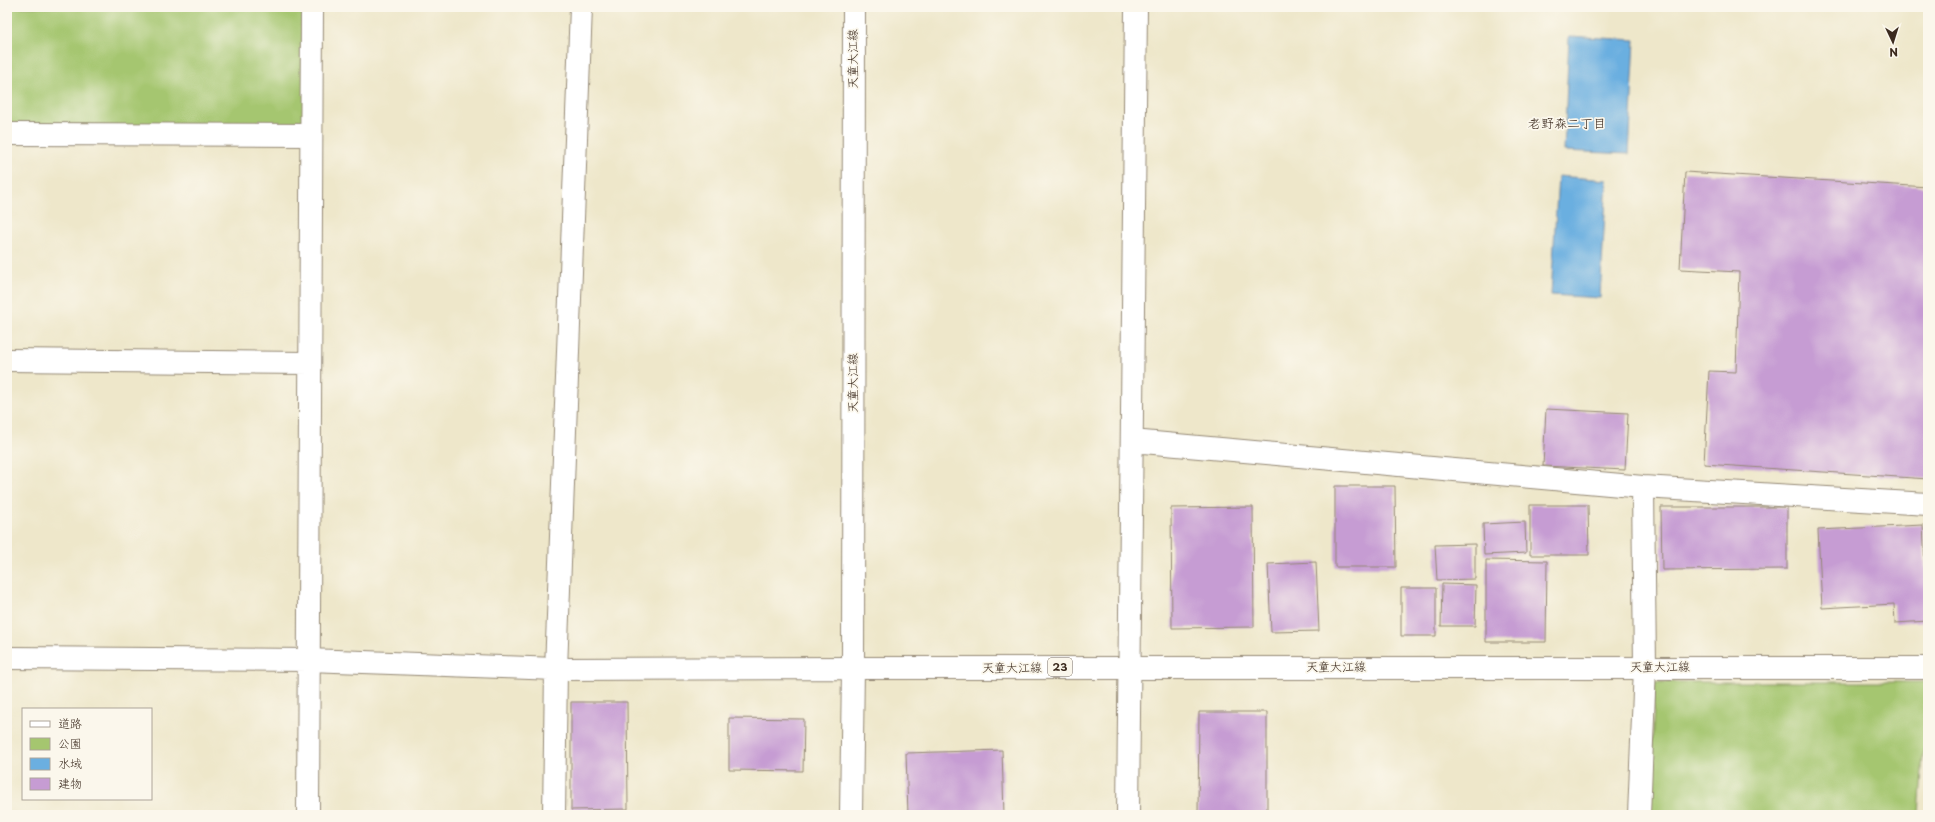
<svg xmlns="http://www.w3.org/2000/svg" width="1935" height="822" font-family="'Playpen Sans','Klee One',sans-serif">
	<rect width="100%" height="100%" fill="#fbf7ec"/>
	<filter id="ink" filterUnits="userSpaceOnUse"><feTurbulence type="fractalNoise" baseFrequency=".025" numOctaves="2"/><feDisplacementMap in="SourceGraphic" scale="8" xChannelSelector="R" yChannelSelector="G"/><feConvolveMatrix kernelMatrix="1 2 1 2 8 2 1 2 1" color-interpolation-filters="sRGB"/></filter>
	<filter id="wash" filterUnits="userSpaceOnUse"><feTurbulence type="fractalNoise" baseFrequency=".012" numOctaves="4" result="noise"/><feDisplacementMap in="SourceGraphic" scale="16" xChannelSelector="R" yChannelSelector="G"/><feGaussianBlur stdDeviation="0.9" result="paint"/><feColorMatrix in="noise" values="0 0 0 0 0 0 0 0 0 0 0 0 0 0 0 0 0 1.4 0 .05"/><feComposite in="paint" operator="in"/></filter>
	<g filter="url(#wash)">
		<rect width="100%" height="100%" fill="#eee7ca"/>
		<path fill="#a5c66f" stroke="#707846" d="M7,7H307L305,130L7,129Z
			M1655,682H1928L1919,815H1649Z"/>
		<path fill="#6bafe0" stroke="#536c7f" d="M1569,36L1635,40L1629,154L1564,151Z
			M1558,176L1607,180L1600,298L1551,295Z"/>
		<g id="blocks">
			<path fill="#c69cd3" d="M1685,172L1928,187V479L1704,464L1709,371L1736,372L1739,272L1680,269Z
				M1546,409L1628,413L1625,470L1543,466Z
				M1335,486H1395L1396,567H1335Z
				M1530,505H1588L1589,555H1530Z
				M1253,507L1254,627L1172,628L1171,508Z
				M1661,507H1787V569L1662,570Z
				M1525,522L1526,553L1484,555L1483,524Z
				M1923,525L1928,621L1895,623L1894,604L1822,608L1818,530Z
				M1475,544V579L1437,580L1435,545Z
				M1486,560L1547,561L1546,642H1486Z
				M1316,562L1319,631L1271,632L1268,564Z
				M1442,584L1476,585L1475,626H1441Z
				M1401,588H1436V636H1401Z
				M571,702H627L628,809L571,810Z
				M1199,712H1267V815H1198Z
				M729,718L804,719L803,771L729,770Z
				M1002,750L1004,815H908L906,753Z"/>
		</g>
	</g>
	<g filter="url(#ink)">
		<use href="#blocks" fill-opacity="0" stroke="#948874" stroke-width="1"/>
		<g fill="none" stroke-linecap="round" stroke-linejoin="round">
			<defs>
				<path id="minor" d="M7,134L311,135
					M7,360L310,363
					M1132,441L1643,487L1928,504
					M7,658L308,660L556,669L853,668L851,815
					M308,815L312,7
					M554,815L556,669L581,7
					M1128,815L1136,7
					M1639,815L1645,667L1643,487"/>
				<path id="major" d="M854,7L853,668H1928"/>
			</defs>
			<use href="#minor" stroke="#948874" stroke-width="24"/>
			<use href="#major" stroke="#948874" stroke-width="24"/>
			<use href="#minor" stroke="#fff" stroke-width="22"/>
			<use href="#major" stroke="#fff" stroke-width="22"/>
		</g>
	</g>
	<g text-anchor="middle" stroke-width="3.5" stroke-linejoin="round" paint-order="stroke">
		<rect fill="#fbf7ec" stroke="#75685c" stroke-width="1" x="1048" y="658" width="24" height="18" rx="3"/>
		<g font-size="11" font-weight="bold" fill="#3b2a1e">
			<text x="1060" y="671">23</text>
		</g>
		<g font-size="12" fill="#3b2a1e" stroke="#fbf7ec">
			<text transform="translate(853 59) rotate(-90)" y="4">天童大江線</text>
			<text transform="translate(853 383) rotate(-90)" y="4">天童大江線</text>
			<text x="1336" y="671">天童大江線</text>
			<text x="1660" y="671">天童大江線</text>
			<text x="1012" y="672">天童大江線</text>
		</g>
		<g font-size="13" fill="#3b2a1e" stroke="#fbf7ec">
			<text x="1567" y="128">老野森二丁目</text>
		</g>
	</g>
	<rect width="1935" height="822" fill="none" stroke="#fbf7ec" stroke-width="24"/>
	<rect x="22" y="708" width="130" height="92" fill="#fbf7ec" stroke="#aea59a"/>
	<rect x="30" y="721" width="20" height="6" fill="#ffffff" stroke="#aea59a"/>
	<text x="58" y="728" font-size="12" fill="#3b2a1e">道路</text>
	<rect x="30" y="738" width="20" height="12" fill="#a5c66f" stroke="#aea59a"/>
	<text x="58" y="748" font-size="12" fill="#3b2a1e">公園</text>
	<rect x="30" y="758" width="20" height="12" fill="#6bafe0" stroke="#aea59a"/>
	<text x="58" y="768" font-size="12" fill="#3b2a1e">水域</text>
	<rect x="30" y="778" width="20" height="12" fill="#c69cd3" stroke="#aea59a"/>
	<text x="58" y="788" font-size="12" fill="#3b2a1e">建物</text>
	<g transform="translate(1893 42) rotate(176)" stroke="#fbf7ec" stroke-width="3" paint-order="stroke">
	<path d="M0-3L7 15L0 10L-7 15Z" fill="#3b2a1e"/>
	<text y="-6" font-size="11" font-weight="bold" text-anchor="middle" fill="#3b2a1e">N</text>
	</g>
</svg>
